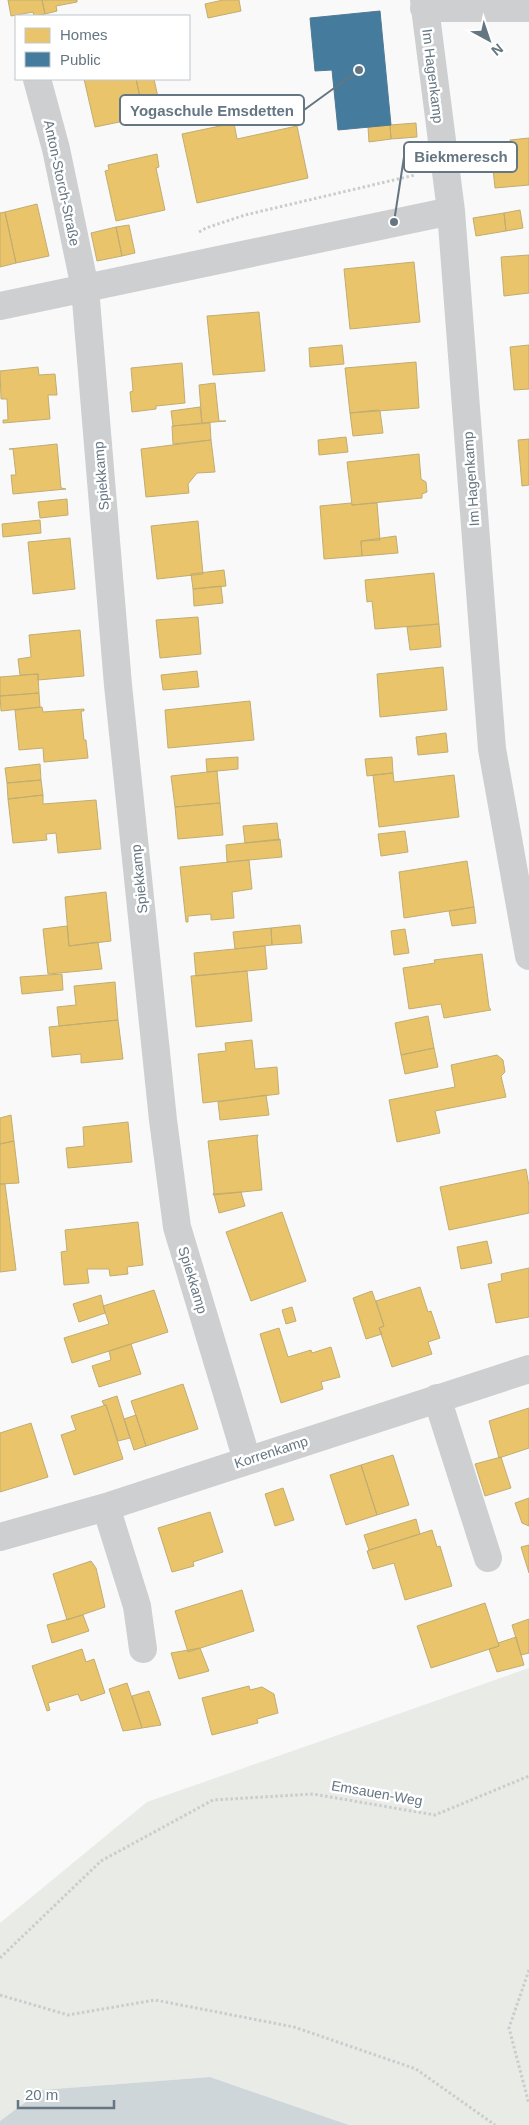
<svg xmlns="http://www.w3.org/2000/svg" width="529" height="2125" font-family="Arial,sans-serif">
	<rect width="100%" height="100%" fill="#f9f9f9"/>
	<path fill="#e8ebe6" d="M529,1668V2125H349L210,2077L43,2090L0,2121V1923L147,1802Z"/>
	<path fill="#ced6d9" d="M210,2077L349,2125H0V2121L42,2090Z"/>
	<path fill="#e9c46a" stroke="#c1ad72" d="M8,0H42L45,14L34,16L33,12L11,16Z
		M42,0H77V2L56,6L57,11L45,14Z
		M223,0H239L241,11L208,18L205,4Z
		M84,79H136L144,117L95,127Z
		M136,79H154L159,102L142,105Z
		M234,123L237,139L297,126L308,178L197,203L182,134Z
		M416,123L417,137L391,139L390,125Z
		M390,125L391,139L369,142L368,127Z
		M529,138V185L495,188L491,149L511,147L510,140Z
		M157,154L159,167L156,168L165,210L116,221L105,171L109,170L108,165Z
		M37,204L49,256L16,263L5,212Z
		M520,210L523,228L506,231L504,213Z
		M5,212L16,263L0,267V213Z
		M504,213L506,231L476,236L473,218Z
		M129,225L135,253L122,256L116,227Z
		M116,227L122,256L97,261L91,233Z
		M529,255V293L504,296L501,257Z
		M414,262L420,322L350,329L344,269Z
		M259,312L265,371L213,375L207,316Z
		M342,345L344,364L310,367L309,348Z
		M529,345V389L514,390L510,347Z
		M416,362L419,408L350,413L345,368Z
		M182,363L185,403L156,406V409L132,412L130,392L133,391L131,368Z
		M38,367L39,375L55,374L57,395H48L50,419L3,423V420H8L7,399H1L0,371Z
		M215,383L219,421H226L202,423L199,385Z
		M200,407L202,423L173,426L171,411Z
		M378,410L380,411L383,433L353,436L350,413Z
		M210,423L211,440L173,444L172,426Z
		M346,437L348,452L319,455L318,440Z
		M529,439V485L522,486L518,440Z
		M211,440L215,472L197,473L188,484L189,493L146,497L141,449Z
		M57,444L61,488L66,489L13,494L11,475H16L13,449H9Z
		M419,454L421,479L426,482L427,492L422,494V498L352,505L347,462Z
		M67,499L68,515L40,518L38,502Z
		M351,503L352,505L377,503L380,540L361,541L362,556L324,559L320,506Z
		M40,520L41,533L3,537L2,524Z
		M198,521L203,574L157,579L151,526Z
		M396,536L398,553L362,556L361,541Z
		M70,538L75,589L33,594L28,542Z
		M224,570L226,586L193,589L191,574Z
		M434,573L439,624L375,629L372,601L367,602L365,580Z
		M221,586L223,603L194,606L193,589Z
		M198,617L201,654L160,658L156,620Z
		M439,624L441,647L410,650L407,627Z
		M80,630L84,676L38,680V674L20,675L18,659L31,657L29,635Z
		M443,667L447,710L380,717L377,674Z
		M197,671L199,687L163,690L161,675Z
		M38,674L39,693L0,696V677Z
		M39,693L40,707L1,711L0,696Z
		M250,701L254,740L168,748L165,710Z
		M42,707L43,712L84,709V711H81L84,740H86L88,758L44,762L43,748L19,750L15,710Z
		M446,733L448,752L418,755L416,737Z
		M238,757V769L207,772L206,759Z
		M392,757L393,773L367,776L365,759Z
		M40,764L41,780L7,783L5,768Z
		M217,771L220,803L175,807L171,776Z
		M393,773L394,782L454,775L459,817L379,827L373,775Z
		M41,780L43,795L8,799L7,783Z
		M43,795V804L96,800L101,849L58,853L56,833L46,834L47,840L13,843L8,799Z
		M220,803L223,835L178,839L175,807Z
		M277,823L279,840L245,843L243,826Z
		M405,831L408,852L381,856L378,834Z
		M280,839L282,857L227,862L226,845Z
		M249,860L252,889L232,892L234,918L211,920V914L188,916V922H186L180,867Z
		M467,861L474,907L404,918L399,872Z
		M106,892L111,941L69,946L65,897Z
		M474,907L476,923L452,926L449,911Z
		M300,925L302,943L272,945L271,928Z
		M67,926L69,946L98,942L102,969L48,974L43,929Z
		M271,928L272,945L235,949L233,932Z
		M405,929L409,953L394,955L391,931Z
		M265,946L267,969L196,976L194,953Z
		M482,954L489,1007L491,1010L444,1018L441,1004L409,1009L403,968L435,963L434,960Z
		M247,971L252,1021L196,1027L191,976Z
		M62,974L63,990L22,994L20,977Z
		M115,982L118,1020L59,1026L57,1007L76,1005L74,986Z
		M428,1016L434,1048L401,1055L395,1023Z
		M118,1020L123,1059L81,1063V1054L52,1057L49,1027Z
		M252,1040L255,1069L277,1067L279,1094L203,1103L198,1054L226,1051L225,1043Z
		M434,1048L438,1067L405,1074L401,1055Z
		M497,1055L503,1060L505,1072L501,1076L506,1097L435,1111L440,1133L397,1142L389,1100L455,1087L451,1065Z
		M266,1095L269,1115L220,1120L218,1102Z
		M11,1115L14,1141L0,1144V1118Z
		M128,1122L132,1162L68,1168L66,1148L84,1146L83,1127Z
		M258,1135L257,1138L262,1190L213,1195L214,1192L208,1141Z
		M14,1141L19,1183L0,1184V1144Z
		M526,1169L529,1186V1213L449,1230L440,1187Z
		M0,1184H5L16,1270L0,1272Z
		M241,1192L245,1206L219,1213L214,1194Z
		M282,1212L306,1281L251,1301L226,1232Z
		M138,1222L143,1265L127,1267L128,1274L110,1276L109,1269H87L89,1283L64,1285L61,1252L67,1251L65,1230Z
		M487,1241L492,1263L461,1269L457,1247Z
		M529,1268V1317L496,1323L488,1284L502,1281L501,1274Z
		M420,1287L428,1312L431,1311L440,1338L428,1342L432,1354L392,1367L379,1328L384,1326L376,1301Z
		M154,1290L168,1332L72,1363L64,1338L109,1324L103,1306Z
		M372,1291L384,1326L379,1328L382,1334L366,1339L353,1298Z
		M101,1295L105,1313L79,1322L73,1304Z
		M292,1307L296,1321L286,1324L282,1310Z
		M279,1328L288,1357L311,1350L312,1353L331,1347L340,1377L321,1382L323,1389L281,1403L260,1334Z
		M131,1344L141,1374L99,1387L92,1366L111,1360L109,1351Z
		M183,1384L198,1429L146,1446L131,1401Z
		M117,1396L130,1438L118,1441L106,1405H104L102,1401Z
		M106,1405L123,1459L74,1475L61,1435L76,1430L71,1416Z
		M529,1408V1448L499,1458L489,1421Z
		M136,1415L146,1446L134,1450L124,1419Z
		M31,1423L48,1477L0,1492V1433Z
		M393,1455L409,1505L377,1515L361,1465Z
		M501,1457L511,1488L485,1496L475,1464Z
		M361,1465L377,1515L346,1525L330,1475Z
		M283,1488L294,1520L275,1526L265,1494Z
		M529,1498V1526L522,1523L515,1503Z
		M210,1512L223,1552L193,1562L194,1566L172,1572L158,1528Z
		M416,1519L420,1534L369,1550L364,1535Z
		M432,1530L437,1547L440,1546L452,1586L405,1600L394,1563L373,1569L367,1551Z
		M529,1545V1573L521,1547Z
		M91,1561L96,1568L105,1607L67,1620L53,1574Z
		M242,1590L254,1631L188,1652L175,1611Z
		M485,1603L499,1646L431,1668L417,1626Z
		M83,1615L89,1631L52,1643L47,1625Z
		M529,1619V1653L521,1655L512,1625Z
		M516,1637L524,1665L497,1672L489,1649L499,1646L498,1643Z
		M200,1648L209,1671L179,1679L171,1653Z
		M82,1649L86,1662L94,1659L105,1693L81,1701L78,1694L48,1703L50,1710L47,1711L32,1666Z
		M127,1683L142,1728L123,1731L109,1689Z
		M249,1686L250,1690L262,1687L274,1694L278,1713L257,1719L258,1723L212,1735L202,1698Z
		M149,1691L161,1725L142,1728L132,1696Z"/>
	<path fill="#457b9d" stroke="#4f7a95" d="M380,11L391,125L338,130L332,70L315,71L310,18Z"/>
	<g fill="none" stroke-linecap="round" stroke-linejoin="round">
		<path stroke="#cbcccd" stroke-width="3" stroke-dasharray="2.5 2.5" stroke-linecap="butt" d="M199,232L206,228L245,215L415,175
			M0,1958L101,1861L213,1800L313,1794L435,1815L529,1776
			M529,1970L509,2028L529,2104
			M0,1995L68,2015L155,2000L294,2027L416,2069L495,2125"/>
		<path stroke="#cecfd0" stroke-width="28" d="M424,0L451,211L492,749L529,956
			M424,8H529
			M37,79L56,149L85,288L118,685L163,1120L177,1227L247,1460
			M0,306L451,211
			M437,1398L488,1558
			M106,1507L137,1606L143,1649
			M0,1537L106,1507L529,1369"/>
	</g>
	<g text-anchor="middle" stroke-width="5" stroke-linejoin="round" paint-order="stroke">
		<g font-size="14" fill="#657683" stroke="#fff">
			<text transform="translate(433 76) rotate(83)" y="5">Im Hagenkamp</text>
			<text transform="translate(62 183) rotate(78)" y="5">Anton-Storch-Straße</text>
			<text transform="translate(101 476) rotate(-95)" y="5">Spiekkamp</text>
			<text transform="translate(471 479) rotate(-94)" y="5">Im Hagenkamp</text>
			<text transform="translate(139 879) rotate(-96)" y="5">Spiekkamp</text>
			<text transform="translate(193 1280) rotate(73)" y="5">Spiekkamp</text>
			<text transform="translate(271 1452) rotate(-18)" y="5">Korrenkamp</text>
			<text transform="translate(377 1793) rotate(10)" y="5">Emsauen-Weg</text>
		</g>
	</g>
	<path fill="none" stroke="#657683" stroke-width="2" d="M359 70L304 110M394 222L404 157"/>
	<g fill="#657683" stroke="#fff" stroke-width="2">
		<circle cx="359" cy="70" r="5"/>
		<circle cx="394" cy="222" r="5"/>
	</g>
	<g fill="#fff" stroke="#657683" stroke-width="2">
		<rect x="120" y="95" width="184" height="30" rx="5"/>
		<rect x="404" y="142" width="113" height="30" rx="5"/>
	</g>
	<g font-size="15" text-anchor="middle" font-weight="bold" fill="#657683">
		<text x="212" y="116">Yogaschule Emsdetten</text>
		<text x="461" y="162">Biekmeresch</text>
	</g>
	<rect x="15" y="15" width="175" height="65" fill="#ffffff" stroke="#c1c8cd"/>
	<rect x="25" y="28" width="25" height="15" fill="#e9c46a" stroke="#c1c8cd"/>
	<text x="60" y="40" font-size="15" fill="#657683">Homes</text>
	<rect x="25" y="52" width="25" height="15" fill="#457b9d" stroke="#c1c8cd"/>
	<text x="60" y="65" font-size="15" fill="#657683">Public</text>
	<g transform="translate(489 40) rotate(140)" stroke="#ffffff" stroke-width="4" paint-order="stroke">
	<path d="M0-4L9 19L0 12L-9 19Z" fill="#657683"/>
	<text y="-8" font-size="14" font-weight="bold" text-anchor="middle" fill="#657683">N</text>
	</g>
	<path d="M18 2100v8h96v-8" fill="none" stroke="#657683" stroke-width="2.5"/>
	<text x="25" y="2100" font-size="15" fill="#657683" stroke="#ffffff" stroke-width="4" paint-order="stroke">20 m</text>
</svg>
